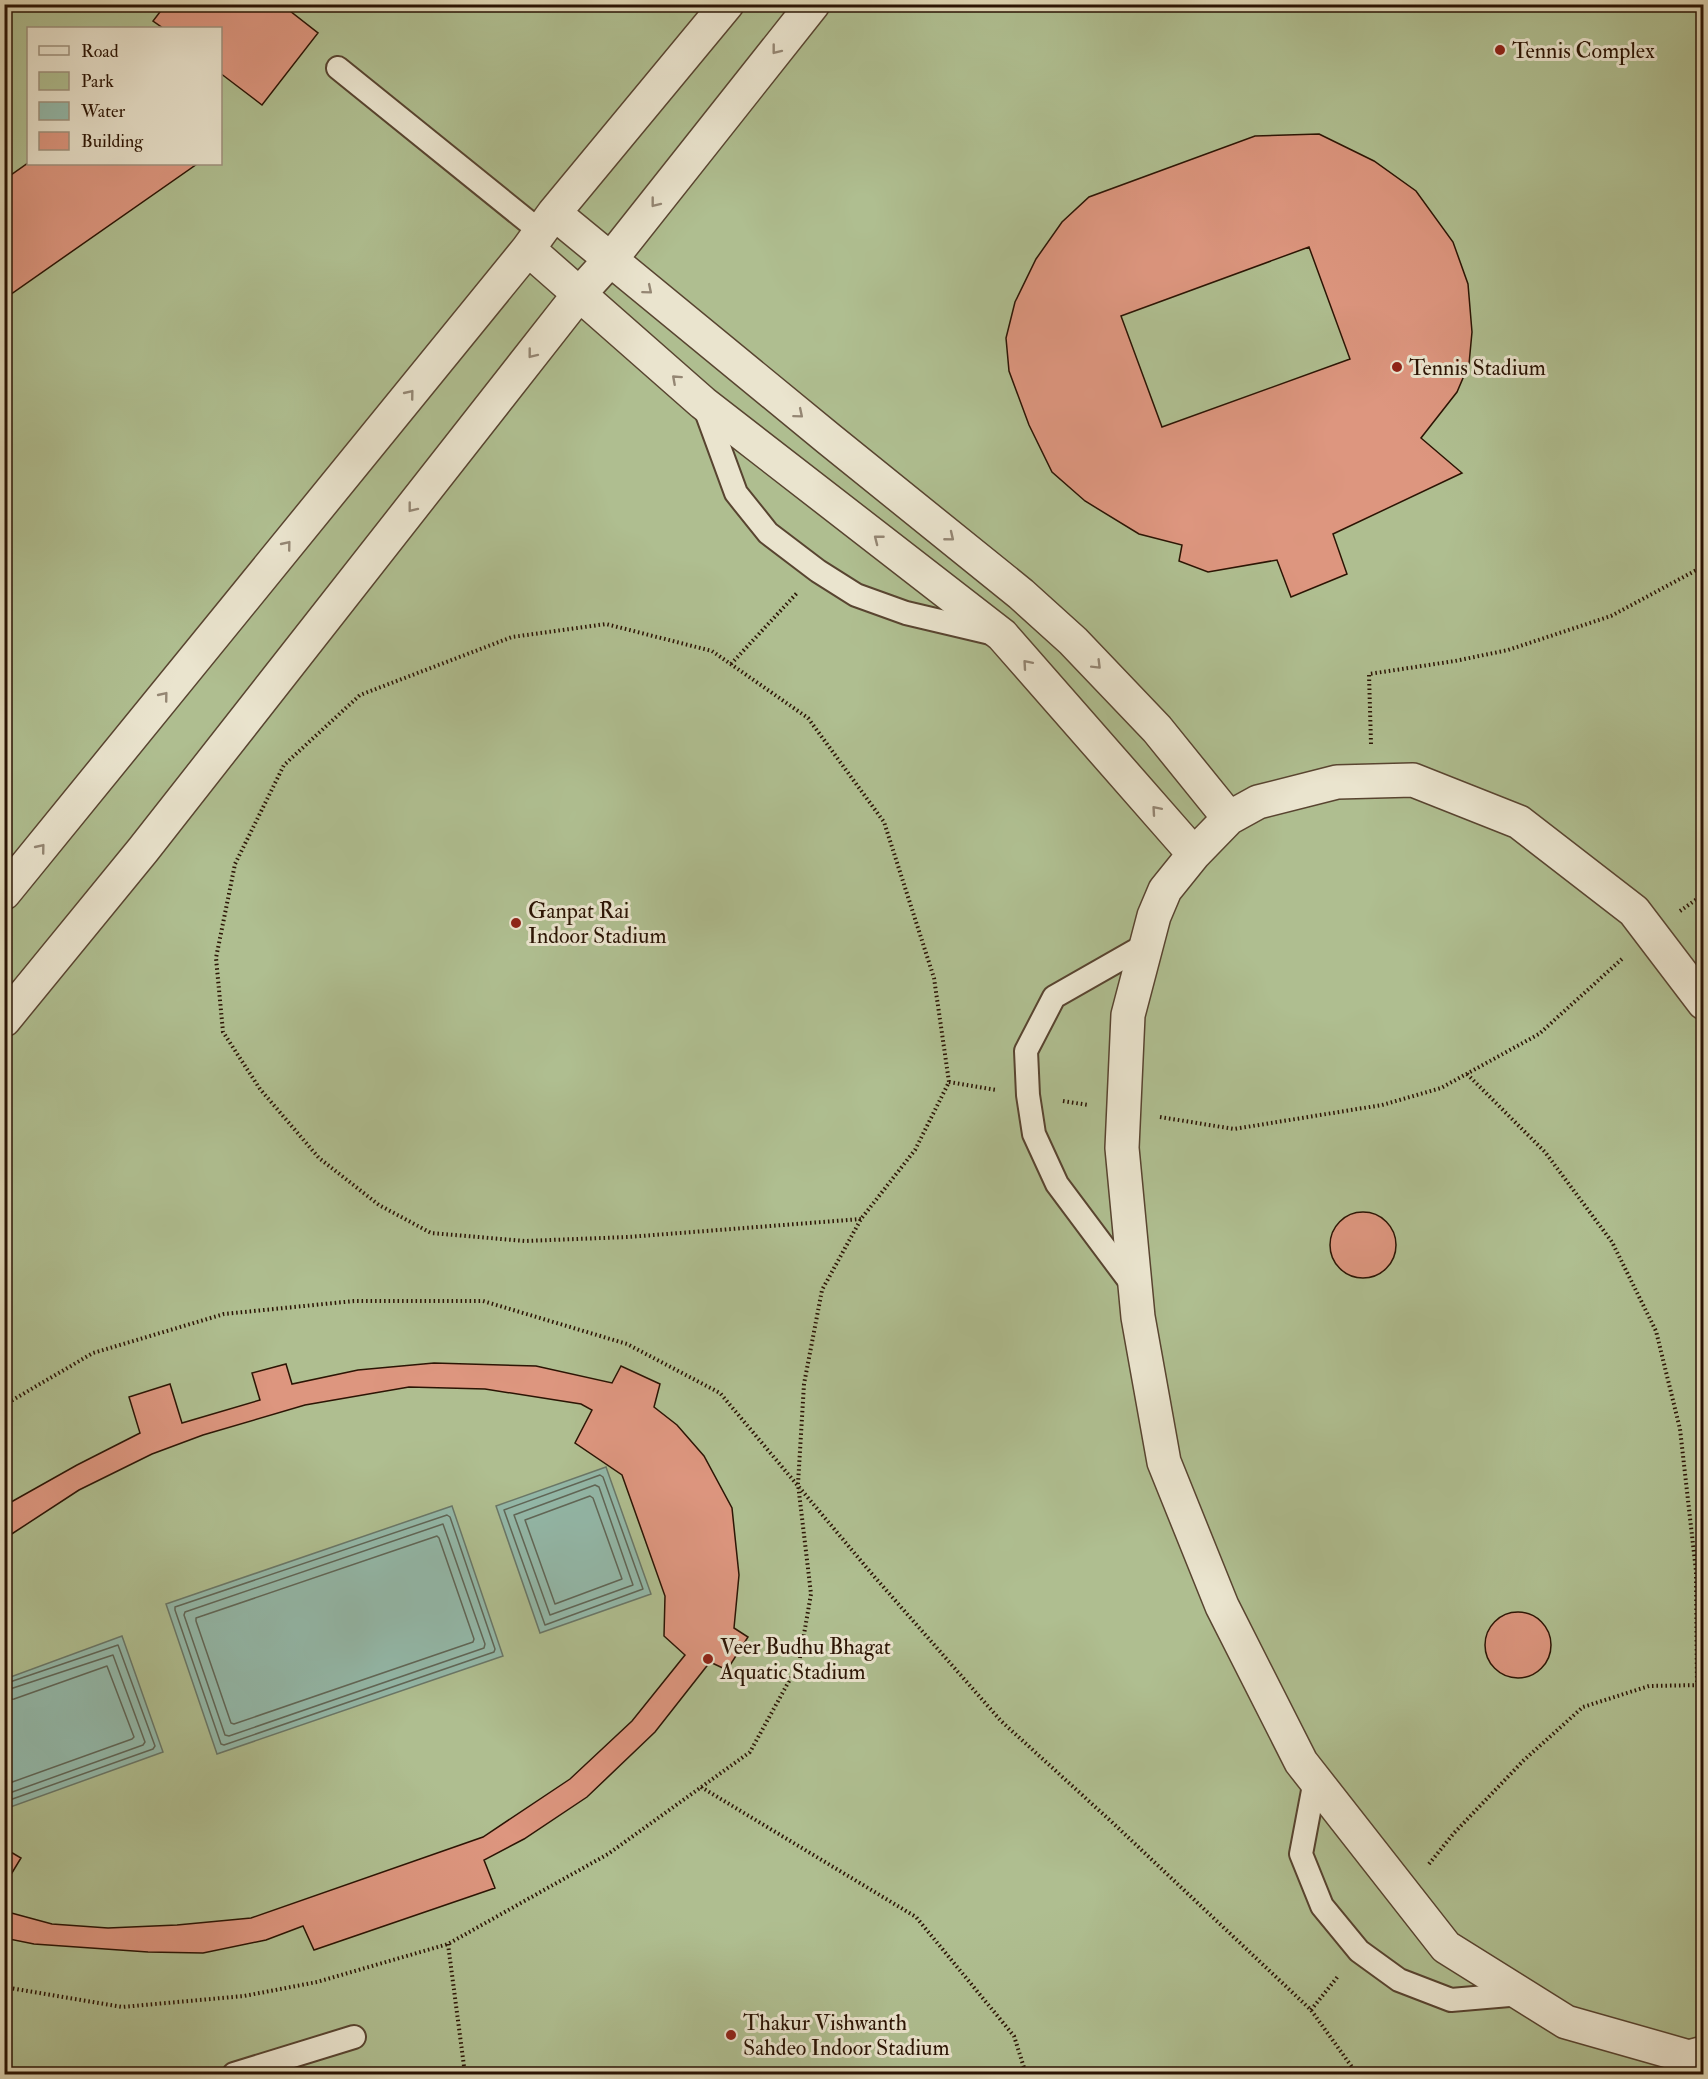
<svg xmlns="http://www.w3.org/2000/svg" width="1708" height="2079" font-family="'IM FELL Double Pica',serif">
	<rect width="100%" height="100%" fill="#dfd6b4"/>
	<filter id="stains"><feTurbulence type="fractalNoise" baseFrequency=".00333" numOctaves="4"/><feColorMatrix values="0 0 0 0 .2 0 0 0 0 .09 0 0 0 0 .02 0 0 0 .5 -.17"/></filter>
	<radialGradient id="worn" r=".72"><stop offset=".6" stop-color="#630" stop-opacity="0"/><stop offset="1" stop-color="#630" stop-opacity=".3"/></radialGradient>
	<path fill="#afbe90" stroke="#6d694a" stroke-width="1.5" fill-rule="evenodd" d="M5,5H1703V2074H5ZM28,28H220V164H28Z"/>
	<path fill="#93b9aa" stroke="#697768" stroke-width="1.5" d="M606,1467L651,1594L540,1633L496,1506Z
		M452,1506L503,1656L217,1754L166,1604Z
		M122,1636L163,1752L5,1809V1679Z"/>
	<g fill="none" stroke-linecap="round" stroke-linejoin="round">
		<path stroke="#5f6657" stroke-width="1.5" d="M600,1475L603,1477L643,1589L545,1625L504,1510Z
			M595,1485L599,1487L633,1585L550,1615L514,1515Z
			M590,1496L593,1498L622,1579L555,1604L525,1520Z
			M447,1515L450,1517L495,1649L494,1652L224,1745L221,1744L175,1610V1607Z
			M443,1524L485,1644L484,1648L229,1736L225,1735L184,1615L185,1612Z
			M437,1536L439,1538L474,1639L473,1642L234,1724L231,1723L196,1621V1618Z
			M4,1684L118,1645L155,1746L153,1749L4,1802
			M4,1691L113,1655L145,1742L143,1745L4,1795
			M4,1700L14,1699L107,1666L134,1737L132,1739L4,1785"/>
	</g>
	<path fill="#dd967f" stroke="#2b1404" stroke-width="1.5" fill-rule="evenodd" d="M166,4H281L318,33L262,105L220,73V28H163L153,21Z
		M1319,134L1374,161L1416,191L1453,242L1468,284L1472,332L1469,364L1457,392L1421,438L1462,473L1333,534L1347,574L1291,597L1277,560L1208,572L1179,561L1182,545L1139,534L1085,501L1052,472L1029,425L1009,371L1006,338L1015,302L1036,259L1062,222L1089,197L1255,136ZM1309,247L1350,359L1162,427L1121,316Z
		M28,163V164H197L4,299V180Z
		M1330 1245a33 33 0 1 1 66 0a33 33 0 1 1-66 0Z
		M434,1363L536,1366L612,1383L621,1366L660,1384L654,1407L677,1425L704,1456L732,1508L739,1575L734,1628L748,1637L727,1670L710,1662L655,1732L587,1797L524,1839L484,1860L495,1888L314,1950L303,1926L266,1940L203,1953L148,1952L34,1944L4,1938V1911L52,1924L108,1928L177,1925L251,1918L483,1837L570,1779L632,1721L685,1655L664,1636L665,1596L622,1475L575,1443L592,1410L581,1404L485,1389L409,1387L305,1405L203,1435L152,1454L79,1490L4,1539V1506L77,1465L140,1433L129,1397L170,1384L182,1423L260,1400L252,1373L286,1364L292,1384L358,1370Z
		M1485 1645a33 33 0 1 1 66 0a33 33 0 1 1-66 0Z
		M4,1848L21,1858L4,1886Z"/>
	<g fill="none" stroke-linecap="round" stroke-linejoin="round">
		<defs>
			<path id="lane" d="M338,68L541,232
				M703,403L736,493L768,533L818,571L856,595L906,613L995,634
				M1134,1287L1057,1184L1034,1134L1028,1095L1026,1051L1054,997L1147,944
				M1315,1780L1301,1854L1322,1906L1359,1951L1399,1980L1451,2000L1521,1994
				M234,2074L354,2037"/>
			<path id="street" d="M554,213L829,439L1021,594L1073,641L1157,729L1229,818
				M528,249L703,403L1002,635L1194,854
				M4,893L528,249L554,213L727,4
				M1704,1003L1634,911L1519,822L1413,780L1337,782L1258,802L1229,818L1194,854L1165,890L1154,916L1128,1015L1122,1148L1138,1317L1164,1462L1222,1606L1301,1762L1446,1947L1566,2022L1689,2057L1704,2053
				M4,1020L143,850L580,293L611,259L813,4"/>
		</defs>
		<use href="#lane" stroke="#584430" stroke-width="26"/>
		<use href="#street" stroke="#584430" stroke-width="36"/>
		<path stroke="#2b1404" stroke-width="4" stroke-dasharray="1.5 3" stroke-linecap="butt" d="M731,664L797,593
			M1371,744L1369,674L1455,661L1508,650L1611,616L1704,566
			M1680,911L1704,894
			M1467,1074L1545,1152L1612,1242L1656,1331L1680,1429L1696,1571L1697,1685
			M949,1082L996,1090
			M1063,1101L1088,1105
			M1160,1117L1234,1129L1382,1105L1441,1088L1539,1034L1623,958
			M4,1405L93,1353L224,1314L354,1301H483L627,1344L720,1393L872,1574L1001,1721L1114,1824L1311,2010L1357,2074
			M701,1787L916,1917L1014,2036L1026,2074
			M1429,1864L1454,1833L1524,1760L1583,1707L1649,1686L1704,1685
			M448,1944L465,2074
			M4,1987L122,2007L244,1996L317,1982L448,1944L608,1854L750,1752L799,1663L811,1594L798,1484L804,1384L822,1290L861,1219L915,1150L949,1082L934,978L884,822L808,718L712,651L606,624L512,637L360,695L284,765L235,864L216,958L223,1032L260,1089L319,1158L379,1205L431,1233L525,1241L628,1237L861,1219
			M1311,2010L1339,1975"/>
		<use href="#lane" stroke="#eae4ce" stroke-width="22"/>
		<use href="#street" stroke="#eae4ce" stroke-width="33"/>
	</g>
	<defs><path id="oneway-chevron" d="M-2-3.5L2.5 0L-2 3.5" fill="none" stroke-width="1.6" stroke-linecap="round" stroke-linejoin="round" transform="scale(1.5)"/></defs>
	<g stroke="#948673">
		<use href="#oneway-chevron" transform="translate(776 50) rotate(128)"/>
		<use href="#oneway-chevron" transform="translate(655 203) rotate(128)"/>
		<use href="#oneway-chevron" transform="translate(648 290) rotate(40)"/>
		<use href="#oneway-chevron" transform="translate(532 354) rotate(128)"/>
		<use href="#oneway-chevron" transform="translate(676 379) rotate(-138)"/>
		<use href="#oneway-chevron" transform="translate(410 394) rotate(-51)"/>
		<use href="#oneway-chevron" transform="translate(799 414) rotate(40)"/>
		<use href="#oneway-chevron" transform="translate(412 508) rotate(128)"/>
		<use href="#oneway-chevron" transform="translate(950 537) rotate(39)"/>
		<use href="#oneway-chevron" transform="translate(878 539) rotate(-142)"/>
		<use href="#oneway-chevron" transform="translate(287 545) rotate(-51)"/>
		<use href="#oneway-chevron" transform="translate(1027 664) rotate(-131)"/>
		<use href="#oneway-chevron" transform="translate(1097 665) rotate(45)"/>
		<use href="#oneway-chevron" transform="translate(164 696) rotate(-51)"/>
		<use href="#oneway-chevron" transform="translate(1156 810) rotate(-131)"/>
		<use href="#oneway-chevron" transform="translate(41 848) rotate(-51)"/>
	</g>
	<g fill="#8f2418" stroke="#eae4ce" stroke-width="2">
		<circle cx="1500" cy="50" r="6"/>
		<circle cx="1397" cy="367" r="6"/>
		<circle cx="516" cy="923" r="6"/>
		<circle cx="708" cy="1659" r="6"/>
		<circle cx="731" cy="2035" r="6"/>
	</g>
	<g text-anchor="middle" stroke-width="6" stroke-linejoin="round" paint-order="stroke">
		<g font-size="22" fill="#2b1404" stroke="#eae4ce" text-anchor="start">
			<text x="1512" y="58">Tennis Complex</text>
			<text x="1409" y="375">Tennis Stadium</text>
			<text x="528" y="918">Ganpat Rai<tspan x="528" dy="25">Indoor Stadium</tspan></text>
			<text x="720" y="1654">Veer Budhu Bhagat<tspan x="720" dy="25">Aquatic Stadium</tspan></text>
			<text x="743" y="2030">Thakur Vishwanth<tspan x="743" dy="25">Sahdeo Indoor Stadium</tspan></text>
		</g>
	</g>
	<rect width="1708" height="2079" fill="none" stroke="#dfd6b4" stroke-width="24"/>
	<rect x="6" y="6" width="1696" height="2067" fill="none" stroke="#2b1404" stroke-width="3"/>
	<rect x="12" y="12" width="1684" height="2055" fill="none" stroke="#2b1404" stroke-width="1.5"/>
	<rect x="27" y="27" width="195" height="138" fill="#eae4ce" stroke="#9e917d" stroke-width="1.5"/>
	<rect x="39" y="46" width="30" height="9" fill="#eae4ce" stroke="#9e917d" stroke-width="1.5"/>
	<text x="81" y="57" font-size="18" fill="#2b1404">Road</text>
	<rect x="39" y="72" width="30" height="18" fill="#afbe90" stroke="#9e917d" stroke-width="1.5"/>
	<text x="81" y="87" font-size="18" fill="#2b1404">Park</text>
	<rect x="39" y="102" width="30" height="18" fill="#93b9aa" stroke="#9e917d" stroke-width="1.5"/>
	<text x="81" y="117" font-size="18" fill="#2b1404">Water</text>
	<rect x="39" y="132" width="30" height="18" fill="#dd967f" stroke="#9e917d" stroke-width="1.5"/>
	<text x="81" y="147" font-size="18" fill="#2b1404">Building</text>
	<rect width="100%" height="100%" filter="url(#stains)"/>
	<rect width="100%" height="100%" fill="url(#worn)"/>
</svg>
